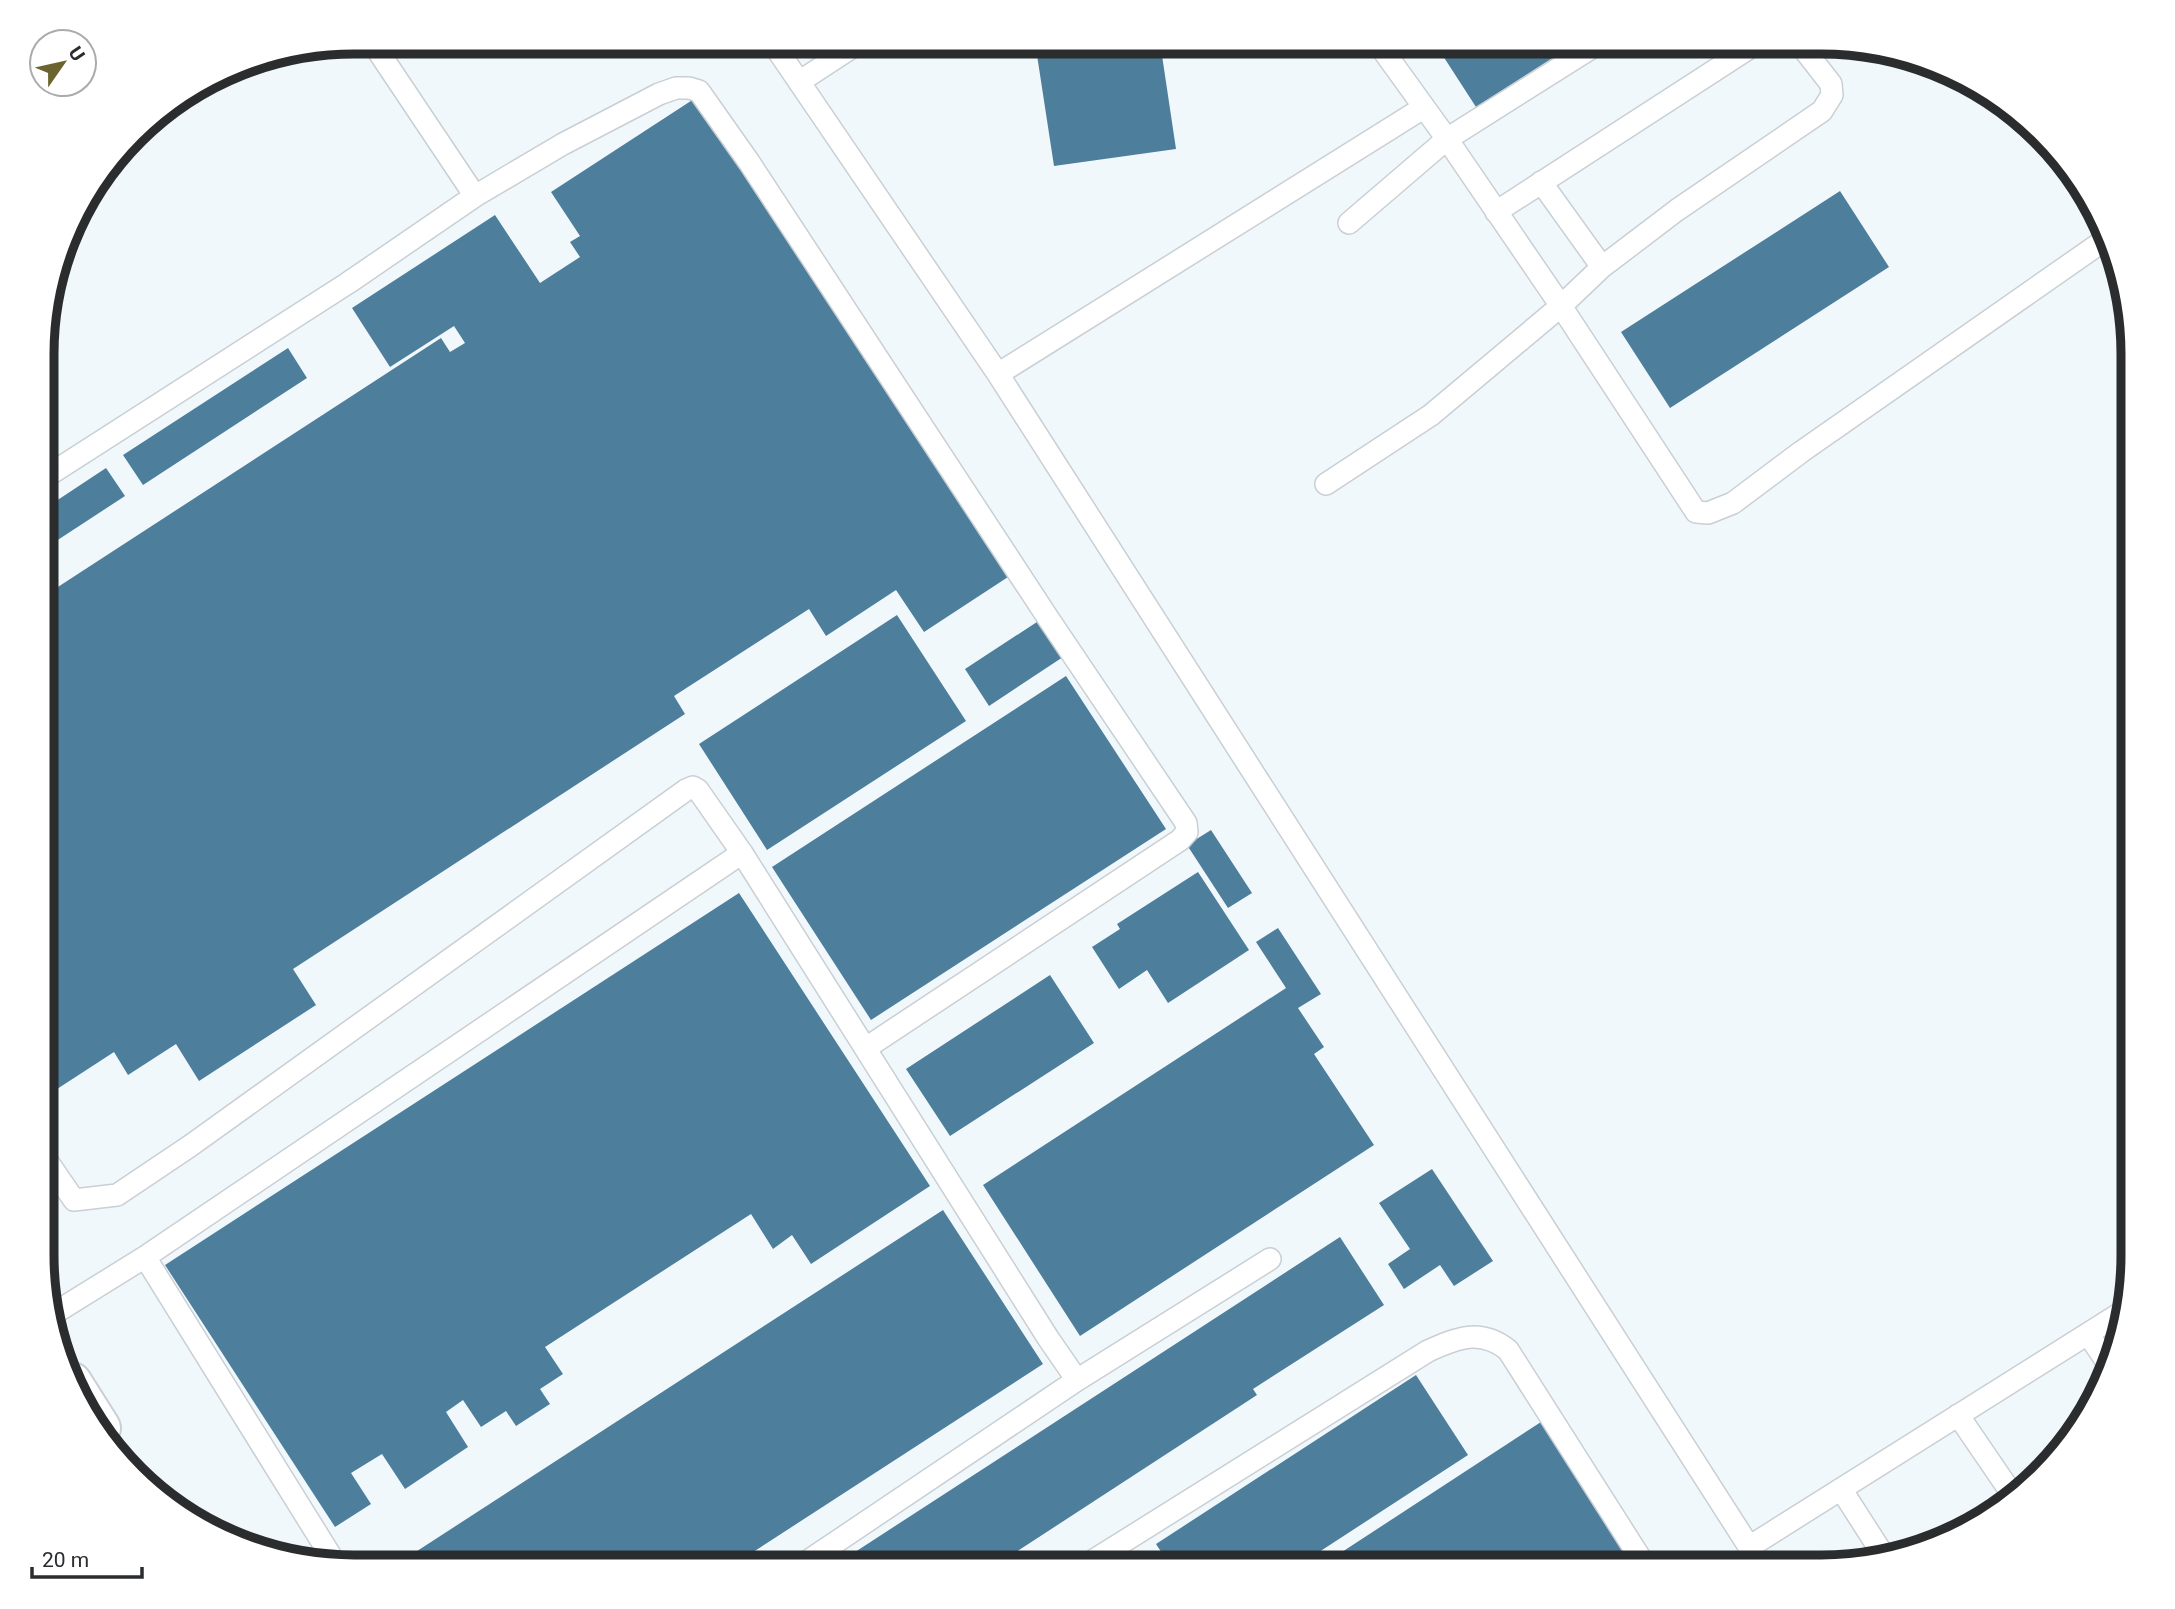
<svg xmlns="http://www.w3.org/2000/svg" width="2175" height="1609" font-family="Roboto,sans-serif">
	<rect width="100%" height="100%" fill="#f1f8fc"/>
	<path fill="#4d7e9b" d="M1035,42H1160L1176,149L1054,166Z
		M1434,42L1506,43H1576L1476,107Z
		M697,97L1008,577L924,632L896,590L826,636L809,609L674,696L685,714L293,969L316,1005L199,1081L176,1044L128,1075L114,1052L54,1091L43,1074L44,596L441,338L450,352L465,343L454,326L390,367L352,308L495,215L540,283L580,257L570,242L580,236L551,192Z
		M1840,191L1889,267L1670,408L1621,332Z
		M288,348L307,378L143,485L123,455Z
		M45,423L58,443L44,452Z
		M106,468L125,496L47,547L44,543V509Z
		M897,615L966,721L767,850L699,744Z
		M1040,620L1063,657L989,706L965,669Z
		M1066,676L1166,829L871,1020L772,867Z
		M1211,830L1252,893L1228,908L1187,845Z
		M1198,872L1249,950L1168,1003L1147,970L1119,989L1092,947L1120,929L1117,924Z
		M739,893L930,1186L811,1264L792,1235L773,1249L751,1214L545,1347L563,1374L540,1389L550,1404L516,1426L506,1411L481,1427L463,1400L446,1412L468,1447L405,1489L382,1454L351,1473L371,1504L335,1527L165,1265Z
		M1278,928L1321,994L1298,1008L1324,1047L1314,1054L1374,1145L1080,1336L983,1185L1286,988L1256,942Z
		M1050,975L1094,1043L950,1136L906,1069Z
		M1432,1169L1493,1261L1454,1286L1440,1265L1404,1289L1388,1264L1410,1249L1379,1203Z
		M943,1210L1043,1364L730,1567L394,1566Z
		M1340,1237L1384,1305L1253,1389L1257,1395L993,1567H832Z
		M1416,1375L1468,1455L1296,1567H1171L1156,1544Z
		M1541,1422L1636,1567H1319Z
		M1141,1555L1148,1567H1122Z"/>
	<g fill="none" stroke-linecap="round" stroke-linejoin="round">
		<defs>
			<path id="service" d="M372,42L475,196
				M772,42L998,374L1762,1567
				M1377,42L1447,139L1561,306L1696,512L1708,513L1733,503L1801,452L2106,239
				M799,82L860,42
				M1541,182L1602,267
				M1496,212L1757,43
				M1349,223L1447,139L1599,43
				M998,374L1423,108
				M44,478L348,283L475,196L563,144L659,94L676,88H689L699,91L749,162L1048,618L1186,823L1187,832L1180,840L866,1048
				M1326,484L1431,415L1561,306L1602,267L1677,210L1822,111L1832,95L1831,84L1799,43
				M43,1155L74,1200L117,1195L190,1146L686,790L693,787L698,790L742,853L1048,1338L1077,1380L1270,1259
				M145,1257L337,1566
				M53,1314L145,1257L742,853
				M2088,1334L2111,1368
				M1958,1415L2012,1494
				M1841,1489L1882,1553
				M1749,1547L2124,1311
				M799,1567L1077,1380
				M1083,1567L1428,1351C1457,1338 1480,1328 1508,1350L1646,1567"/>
			<path id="minor" d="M72,1382L101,1428"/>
		</defs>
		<use href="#service" stroke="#c9cfd4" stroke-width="24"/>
		<use href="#minor" stroke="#c9cfd4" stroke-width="42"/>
		<use href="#service" stroke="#fff" stroke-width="21"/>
		<use href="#minor" stroke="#fff" stroke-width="38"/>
	</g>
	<path d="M0 0H2175V1609H0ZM354 54H1821A300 300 0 0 1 2121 354V1255A300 300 0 0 1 1821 1555H354A300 300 0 0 1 54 1255V354A300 300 0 0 1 354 54Z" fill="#fff" fill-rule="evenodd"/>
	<path fill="none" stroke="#2a2c2e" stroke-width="9" d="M354 54H1821A300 300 0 0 1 2121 354V1255A300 300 0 0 1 1821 1555H354A300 300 0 0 1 54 1255V354A300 300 0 0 1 354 54Z"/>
	<g transform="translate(63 63) rotate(56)"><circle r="33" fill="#ffffff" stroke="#aaabab" stroke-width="2"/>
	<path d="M0-5L12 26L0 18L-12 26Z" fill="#6c6430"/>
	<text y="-10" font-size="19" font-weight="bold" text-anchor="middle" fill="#2a2c2e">U</text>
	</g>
	<path d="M32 1567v10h110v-10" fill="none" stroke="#2a2c2e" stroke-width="3.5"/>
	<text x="42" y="1567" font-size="21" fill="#2a2c2e" stroke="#ffffff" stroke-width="5" paint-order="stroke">20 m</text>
</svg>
